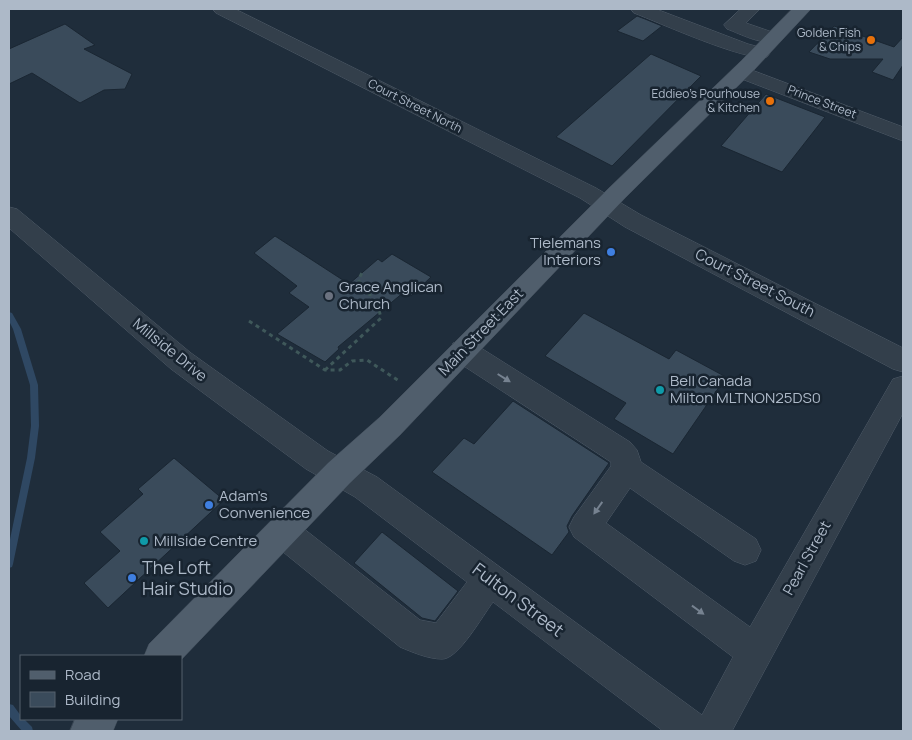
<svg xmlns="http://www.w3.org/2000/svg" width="912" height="740" font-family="Manrope,sans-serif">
	<rect width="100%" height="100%" fill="#1f2d3b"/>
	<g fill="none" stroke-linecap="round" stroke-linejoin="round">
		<path fill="#2f4863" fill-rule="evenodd" d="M9,312L12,313L21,329L38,385L39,426L35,458L13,564L12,567L9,568V544L27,458L31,426L30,385L13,329L9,321Z
			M9,704L13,705L21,716V719H24L32,727L33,731H22L9,716Z"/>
	</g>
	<path fill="#3a4b5b" stroke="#1a2632" d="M637,16L645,19L662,26L643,41L617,31Z
		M65,24L95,45L84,49L132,74L125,89L104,90L80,103L32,73L9,84V49Z
		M834,26L894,47L903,37V65L893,80L872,72L883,59H830L809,52Z
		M651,54L701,76L612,166L556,137Z
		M766,94L825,117L782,172L721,146Z
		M275,236L349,284L378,259L382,262L392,254L431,277L411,296L404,292L338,347L339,349L325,362L277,334L309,307L289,293L297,286L254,253Z
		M584,313L669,359L676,350L726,377L673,454L614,419L626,403L545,356Z
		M513,401L609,463L572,516L567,526L569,532L552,555L432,472L464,438L474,444Z
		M174,458L224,500L108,608L84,583L120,551L100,532L143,494L138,489Z
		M382,532L458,591L435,621L422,618L354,563Z"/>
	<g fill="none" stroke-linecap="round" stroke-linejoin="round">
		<defs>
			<path id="minor" d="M213,9H235L596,188L641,215L903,348V372L893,369L625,227L580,198L216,13Z
				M631,9H656L748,44L767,49L770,53L767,57C746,62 658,22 634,13Z
				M741,9H760L746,23L775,33L777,37L775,41C760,45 741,34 727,29L724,25Z
				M741,66L903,127V141L734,76L731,72L734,68Z
				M9,207L17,209L191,353L328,451L377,477L702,715L733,657L574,537L569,527L574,517L611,466V462L453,359L450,351L453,343L463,340L473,343L630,442L637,450L641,462L756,539L761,550L756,561L745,565L734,561L630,488L606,523L750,627L893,379L903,376V413L732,731H663L493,602C483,615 458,660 442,659C428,659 412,652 400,647L272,543L267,532L272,521L283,517L294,521L420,620L436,623L467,582L355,497L306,469L171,369L9,228Z"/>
			<path id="major" d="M792,9H811L755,69L626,197L400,435L350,483L181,660V656H144L149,644L328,463L380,417L610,187L741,61Z
				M75,719H118L113,731H70Z"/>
		</defs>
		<use href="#minor" stroke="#505c69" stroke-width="1"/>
		<use href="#major" stroke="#3c4855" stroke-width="1"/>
		<path stroke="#3f585a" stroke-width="3" stroke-dasharray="4 4" stroke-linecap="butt" d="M249,321L325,370H340L352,361L367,360L399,381
			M325,370L381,318L379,310L370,305V295L358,280L363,271"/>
		<use href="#minor" fill="#333f4b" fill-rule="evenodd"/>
		<use href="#major" fill="#505e6c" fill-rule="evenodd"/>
	</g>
	<defs><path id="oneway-solid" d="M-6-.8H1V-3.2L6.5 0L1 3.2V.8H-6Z" transform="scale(1.25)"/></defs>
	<g fill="#768290">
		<use href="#oneway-solid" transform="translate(504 378) rotate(32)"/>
		<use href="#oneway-solid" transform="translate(598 508) rotate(125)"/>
		<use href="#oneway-solid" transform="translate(698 610) rotate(36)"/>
	</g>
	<g fill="#e8710a" stroke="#182430" stroke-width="2">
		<circle cx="871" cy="40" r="5"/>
		<circle cx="770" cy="101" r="5"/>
	</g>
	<g fill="#3f7fe0" stroke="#182430" stroke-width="2">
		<circle cx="611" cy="252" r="5"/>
		<circle cx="209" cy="505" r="5"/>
		<circle cx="132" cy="578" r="5"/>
	</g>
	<circle fill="#6b7280" stroke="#182430" stroke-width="2" cx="329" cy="296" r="5"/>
	<g fill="#0f9aa8" stroke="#182430" stroke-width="2">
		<circle cx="660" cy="390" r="5"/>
		<circle cx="144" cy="541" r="5"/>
	</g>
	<g text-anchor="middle" stroke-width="5" stroke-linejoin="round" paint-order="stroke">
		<g font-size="12" fill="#adb9c8" stroke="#182430" text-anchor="end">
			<text x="861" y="37">Golden Fish<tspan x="861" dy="14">&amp; Chips</tspan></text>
			<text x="760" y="98">Eddieo's Pourhouse<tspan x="760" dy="14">&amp; Kitchen</tspan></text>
		</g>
		<g font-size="12" fill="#adb9c8" stroke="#182430">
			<text transform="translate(822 102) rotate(21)" y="4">Prince Street</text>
			<text transform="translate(415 106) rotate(27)" y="4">Court Street North</text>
		</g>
		<g font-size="15" fill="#adb9c8" stroke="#182430" text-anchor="start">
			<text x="601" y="248" text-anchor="end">Tielemans<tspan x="601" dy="17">Interiors</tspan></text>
			<text x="339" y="292">Grace Anglican<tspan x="339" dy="17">Church</tspan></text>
			<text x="670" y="386">Bell Canada<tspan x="670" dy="17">Milton MLTNON25DS0</tspan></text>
			<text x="219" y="501">Adam's<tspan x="219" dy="17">Convenience</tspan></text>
			<text x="154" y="546">Millside Centre</text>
		</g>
		<g font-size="15" fill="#adb9c8" stroke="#182430">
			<text transform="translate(755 283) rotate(27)" y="5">Court Street South</text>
			<text transform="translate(481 332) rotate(-46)" y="5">Main Street East</text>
			<text transform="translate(170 350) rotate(39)" y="5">Millside Drive</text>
			<text transform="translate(807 558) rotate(-61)" y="5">Pearl Street</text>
		</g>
		<g font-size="18" fill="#adb9c8" stroke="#182430" text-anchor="start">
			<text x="142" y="574">The Loft<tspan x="142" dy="21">Hair Studio</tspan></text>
		</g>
		<g font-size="18" fill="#adb9c8" stroke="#182430">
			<text transform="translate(518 600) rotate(37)" y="6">Fulton Street</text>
		</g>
	</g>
	<rect width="912" height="740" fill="none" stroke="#adb9c8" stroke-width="20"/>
	<rect x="20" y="655" width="162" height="65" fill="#182430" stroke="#54606d"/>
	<rect x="30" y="671" width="25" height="8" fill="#505e6c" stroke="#54606d"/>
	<text x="65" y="680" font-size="15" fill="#adb9c8">Road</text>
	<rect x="30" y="692" width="25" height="15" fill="#3a4b5b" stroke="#54606d"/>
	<text x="65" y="705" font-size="15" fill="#adb9c8">Building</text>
</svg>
